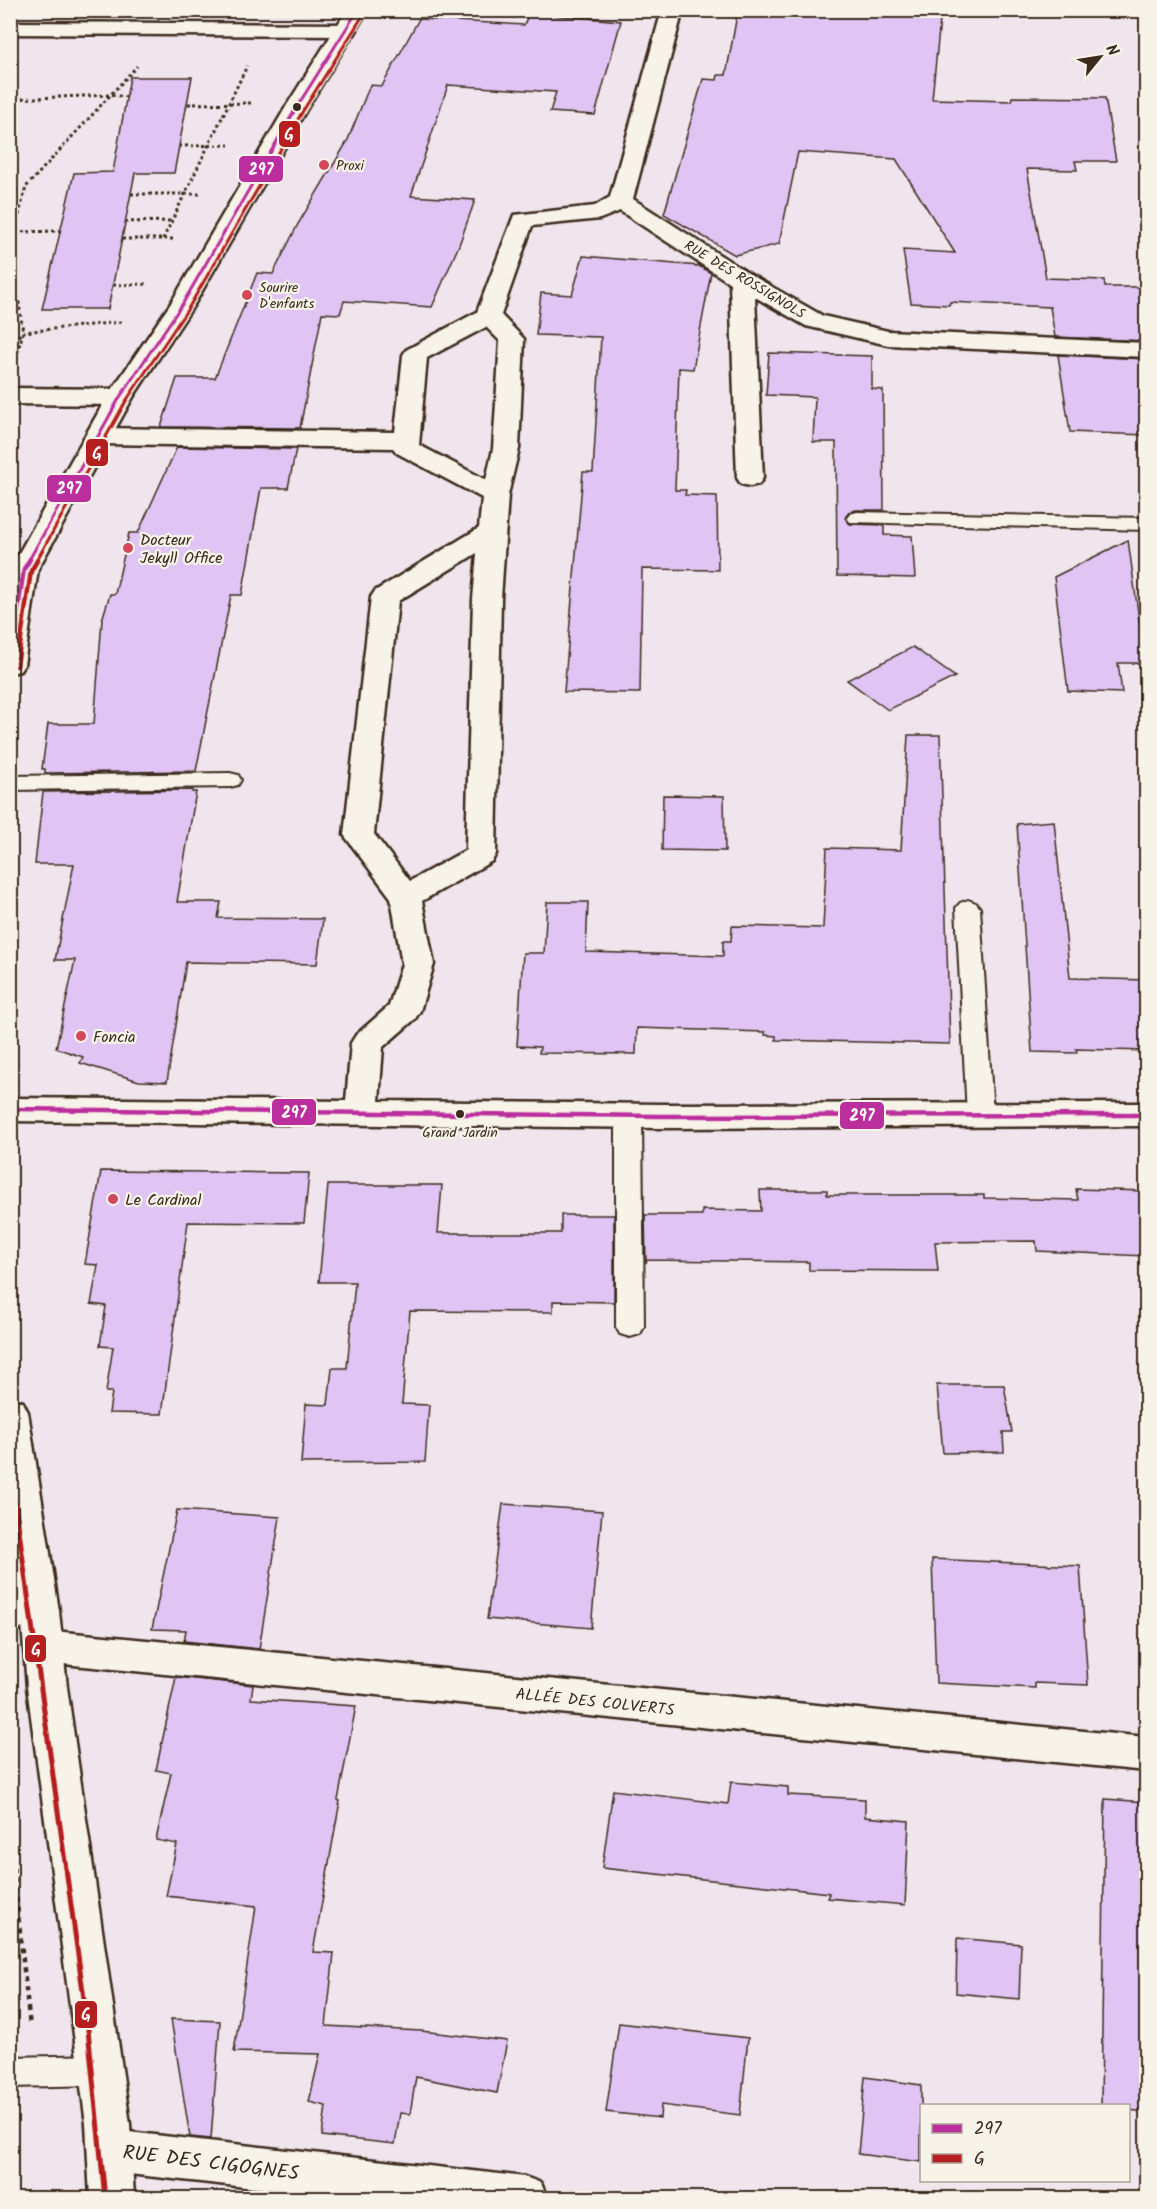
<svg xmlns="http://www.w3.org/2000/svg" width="1157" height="2209" font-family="Kalam,sans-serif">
	<rect width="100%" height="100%" fill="#f0e5ec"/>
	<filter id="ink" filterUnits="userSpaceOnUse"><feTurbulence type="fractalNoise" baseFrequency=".0167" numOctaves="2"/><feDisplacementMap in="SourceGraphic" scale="12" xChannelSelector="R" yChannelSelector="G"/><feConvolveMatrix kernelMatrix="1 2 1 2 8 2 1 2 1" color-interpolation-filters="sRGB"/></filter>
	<g filter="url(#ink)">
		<path fill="#e0c5f4" stroke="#3b2a1e" stroke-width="1.5" d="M764,10H941L932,99L1011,101L1012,97L1105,98L1116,161H1075L1077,170L1027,169L1046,278L1104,280L1105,287H1146V341L1055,337L1050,307L950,302L949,305L911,303L903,250L955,253L896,159L798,152L779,244L735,255L664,214L703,79L717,80L718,75H726L737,15L763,17Z
			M529,13L621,21L595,115L550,112L556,92L448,85L411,196L475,200L459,245L432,307L344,301L340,314L322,313L300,428L161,427L177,378H215L257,273L273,274L298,224L347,142L370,85L382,86L419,19L524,25Z
			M130,77H192L174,173H135L108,309H42L74,173L113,172Z
			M583,256L699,266L711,273L693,369L679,368L675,490H686L685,495L717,496L718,570L642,569L640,693L564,692L583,472H593L601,337L536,335L541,293L572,295Z
			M769,353L872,356V389L883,390L884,510H856L849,512L845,518L850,524L884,525V535L912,536L915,578L837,576L836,442H813L815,397L766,395Z
			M1058,355L1146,359V435L1070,432Z
			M177,447L296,449L288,488H261L242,595H231L196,771L45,773V769H42L48,724H94L102,620L110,594H115L129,533H138Z
			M1128,540L1145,663H1118L1122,693L1068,691L1054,577Z
			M913,647L955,677L888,710L847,680Z
			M908,735H940L950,1044L776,1040V1036L765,1035V1032L637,1028L636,1054L539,1053L540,1047L517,1046L523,953H544L547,902H588L586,952L723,956V941H731L732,926L823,928L827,848L901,850Z
			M193,790L192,792H196L177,902H221L218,918L323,919L317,964L186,962L167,1082L139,1081L80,1063L83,1057L56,1048L75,960H55L74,864H35L43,792Z
			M663,795L724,796L725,851L662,850Z
			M1054,821L1070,978L1146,980V1051L1076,1049L1077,1053L1032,1052L1017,824Z
			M101,1171L309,1173L304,1223L188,1222L162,1414L109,1413L112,1392H106L113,1347L100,1346L106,1306L91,1304L98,1265L85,1264Z
			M328,1185H442L438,1233H561V1215H614V1302L553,1301V1312L410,1311L402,1404L429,1405L425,1462L301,1463L306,1404L328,1405L332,1368H347L355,1282H319Z
			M1076,1189L1146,1191V1256L1037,1251L1036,1241L935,1242L938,1271L809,1270V1262L647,1260L646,1263L645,1215H702V1210L761,1211L760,1190H827V1195H984V1198L1078,1200Z
			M937,1385H1004L1012,1432H1003L1004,1452L943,1453Z
			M503,1504L602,1511L591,1628L487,1619Z
			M177,1510L280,1517L259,1649L184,1641L186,1630L152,1629Z
			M932,1559L1080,1566L1088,1685L1035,1683V1688L936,1683Z
			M176,1677L253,1685L251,1699L356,1706L338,1800L340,1801L313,1952L334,1953L326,2026L421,2031L507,2041L497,2093L416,2077L410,2114L400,2113L395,2144L322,2136L326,2106L309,2102L320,2054L234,2052L256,1906L166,1896L177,1844L156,1840L171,1773L156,1770Z
			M731,1782L788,1787V1795L865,1799V1817L909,1821L905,1905L828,1898L829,1893L602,1868L613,1790L728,1804Z
			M1105,1799L1146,1802V2112L1128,2110V2106H1101Z
			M957,1938L1021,1944L1019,1999L956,1993Z
			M171,2019L220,2021L211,2139L190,2137Z
			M619,2023L748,2038L740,2115L661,2105L660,2118L606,2112Z
			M865,2077L921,2085V2162L858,2154Z"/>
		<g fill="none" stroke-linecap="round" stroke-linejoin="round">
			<defs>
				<path id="service" d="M857,512L1146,518V530L850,522L847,518L850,514Z
					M230,773L238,775L241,780L238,785L230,787L10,790V776Z
					M968,900L976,903L980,908L993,1115L989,1121L980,1124L971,1121L967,1115L956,908L960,903Z
					M629,1107L638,1110L642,1116L644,1327L640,1334L630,1337L620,1334L616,1327V1116L620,1110Z
					M100,2055L112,2059L117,2070L112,2081L100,2085L10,2087V2057Z"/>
				<path id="minor" d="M662,10H683L633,199L751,275L823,316L888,331L1146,343V357L888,345L806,326L755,297L763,478L759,484L750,486L741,484L737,478L730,283L620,211L600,219L532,226L501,315L524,339L519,449L508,495L501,599L496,854L492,861L422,901L434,964L420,1011L415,1019L383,1047L379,1101L661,1104L1146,1103V1126L661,1128L10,1121V1098L346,1101L351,1043L356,1035L389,1006L402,964L391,898L344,835L371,597L375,591L479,528L482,498L397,453L393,448L99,444L90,441L86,436L90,431L99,428L395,432L403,355L406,350L477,312L514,215L595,206L610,197ZM486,327L500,341L493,449L486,480L419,445L427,358ZM477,553L473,599L466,850L410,881L374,834L398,601Z
					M10,22L346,24L354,25L357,30L354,35L346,36L10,34Z
					M10,388L120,389L129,392L133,397L129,402L120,405L10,404Z
					M40,1595L54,1600L59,1611L54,1622L40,1627L10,1629V1597Z
					M43,1630L1146,1737V1771L43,1662L29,1657L24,1646L29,1635Z
					M111,2130L525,2177L541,2183L547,2198H345L111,2172L95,2166L89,2151L95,2136Z"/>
				<path id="tertiary" d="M347,10H368L309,105L195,303L133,397L38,569L24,665L20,671L10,673V569L107,397L171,303L287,105Z
					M10,1398L23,1402L28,1412L59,1611L67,1687L130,2124L134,2198H90L86,2124L27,1687L21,1611L10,1540Z"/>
			</defs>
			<use href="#service" stroke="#3b2a1e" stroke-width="4"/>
			<use href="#minor" stroke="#3b2a1e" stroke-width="5"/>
			<use href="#tertiary" stroke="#3b2a1e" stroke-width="5"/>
			<path stroke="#3b2a1e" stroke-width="3" stroke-dasharray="3 3" stroke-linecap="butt" d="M10,99L110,95L127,97
				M188,104L253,103
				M179,146L229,145
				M131,194H202
				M125,222L171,221
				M16,232L60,231
				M122,239H174
				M163,239L247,66
				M10,279L17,289H10
				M113,285L148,284
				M121,322L23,332L17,289L16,226L26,187L137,66
				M10,345L22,333
				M16,358L23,332"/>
			<path stroke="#3b2a1e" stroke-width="4.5" stroke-dasharray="5 5" stroke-linecap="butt" d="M10,1838L30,2027"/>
			<use href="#service" fill="#f7f3e8" fill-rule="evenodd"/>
			<use href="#minor" fill="#f7f3e8" fill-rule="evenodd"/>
			<use href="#tertiary" fill="#f7f3e8" fill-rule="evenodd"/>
			<defs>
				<path id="bus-1-far1" d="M29,560L120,397L183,303L298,105L358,10"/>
				<path id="bus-1" d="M10,662L24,569L30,559
					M10,1109L661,1116L1146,1115"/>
				<path id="bus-2-far2" d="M37,560L126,401L189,307L304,109L364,14"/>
				<path id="bus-2-far1" d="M17,666L31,571L38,559"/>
				<path id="bus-2" d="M10,1466L87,2020L105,2198"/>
			</defs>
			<use href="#bus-1-far1" stroke="#f7f3e8" stroke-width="6"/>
			<use href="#bus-1" stroke="#f7f3e8" stroke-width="9"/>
			<use href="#bus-2-far2" stroke="#f7f3e8" stroke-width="6"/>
			<use href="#bus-2-far1" stroke="#f7f3e8" stroke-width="9"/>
			<use href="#bus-2" stroke="#f7f3e8" stroke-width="10"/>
			<use href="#bus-1-far1" stroke="#bb2e9e" stroke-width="3"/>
			<use href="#bus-1" stroke="#bb2e9e" stroke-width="4.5"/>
			<use href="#bus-2-far2" stroke="#b51f1f" stroke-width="3"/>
			<use href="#bus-2-far1" stroke="#b51f1f" stroke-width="4.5"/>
			<use href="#bus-2" stroke="#b51f1f" stroke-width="5"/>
		</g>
	</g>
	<g fill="#3b2a1e" stroke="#f7f3e8" stroke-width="2">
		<circle cx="297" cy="107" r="5"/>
		<circle cx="460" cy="1114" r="5"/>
	</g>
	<g fill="#d1495b" stroke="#f7f3e8" stroke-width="2">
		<circle cx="324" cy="165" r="6"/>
		<circle cx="247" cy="295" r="6"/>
		<circle cx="128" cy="548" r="6"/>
		<circle cx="81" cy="1036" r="6"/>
		<circle cx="113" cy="1199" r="6"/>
	</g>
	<g text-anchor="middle" stroke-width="4.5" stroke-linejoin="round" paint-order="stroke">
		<g font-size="14" fill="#3b2a1e" stroke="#f7f3e8" text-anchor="start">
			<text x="336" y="170">Proxi</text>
			<text x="259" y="292">Sourire<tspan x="259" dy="16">D'enfants</tspan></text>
		</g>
		<g font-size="14" fill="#3b2a1e" stroke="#f7f3e8">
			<text transform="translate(745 279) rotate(31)" y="5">RUE DES ROSSIGNOLS</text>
		</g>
		<g font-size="14" fill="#3b2a1e" stroke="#f7f3e8">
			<text x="460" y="1137">Grand Jardin</text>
		</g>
		<g font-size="16" fill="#3b2a1e" stroke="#f7f3e8" text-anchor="start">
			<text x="140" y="545">Docteur<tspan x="140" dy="18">Jekyll Office</tspan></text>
			<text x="93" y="1042">Foncia</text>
			<text x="125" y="1205">Le Cardinal</text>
		</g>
		<g font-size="16" fill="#3b2a1e" stroke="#f7f3e8">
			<text transform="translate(595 1701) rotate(6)" y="6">ALLÉE DES COLVERTS</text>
		</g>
		<g font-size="20" fill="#3b2a1e" stroke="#f7f3e8">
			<text transform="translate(211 2162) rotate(7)" y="7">RUE DES CIGOGNES</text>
		</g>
	</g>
	<g stroke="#f7f3e8" stroke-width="2">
		<rect x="278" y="120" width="23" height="28" rx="6" fill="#b51f1f"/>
		<rect x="238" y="155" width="46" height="28" rx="6" fill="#bb2e9e"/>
		<rect x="85" y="438" width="24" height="29" rx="6" fill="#b51f1f"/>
		<rect x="46" y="474" width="46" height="29" rx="6" fill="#bb2e9e"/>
		<rect x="271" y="1098" width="46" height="28" rx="6" fill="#bb2e9e"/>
		<rect x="839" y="1101" width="46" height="29" rx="6" fill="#bb2e9e"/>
		<rect x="24" y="1634" width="23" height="29" rx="6" fill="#b51f1f"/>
		<rect x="74" y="2000" width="24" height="29" rx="6" fill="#b51f1f"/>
	</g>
	<g font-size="16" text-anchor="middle" font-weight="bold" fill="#fff">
		<text x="289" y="140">G</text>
		<text x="261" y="175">297</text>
		<text x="97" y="459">G</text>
		<text x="69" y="494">297</text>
		<text x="294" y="1118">297</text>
		<text x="862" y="1121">297</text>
		<text x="36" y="1655">G</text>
		<text x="86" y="2020">G</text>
	</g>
	<rect width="1157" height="2209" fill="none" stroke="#f7f3e8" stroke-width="36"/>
	<rect x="18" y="18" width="1121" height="2173" fill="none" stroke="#3b2a1e" stroke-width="2" filter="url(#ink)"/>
	<rect x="920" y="2104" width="210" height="78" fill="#f7f3e8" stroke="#aca397" stroke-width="1.5"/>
	<rect x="932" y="2124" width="30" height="9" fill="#bb2e9e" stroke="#aca397" stroke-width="1.5"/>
	<text x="974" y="2134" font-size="18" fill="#3b2a1e">297</text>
	<rect x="932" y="2154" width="30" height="9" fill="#b51f1f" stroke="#aca397" stroke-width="1.5"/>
	<text x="974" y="2164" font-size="18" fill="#3b2a1e">G</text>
	<g transform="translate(1100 57) rotate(60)" stroke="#f7f3e8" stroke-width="4.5" paint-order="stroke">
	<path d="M0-4.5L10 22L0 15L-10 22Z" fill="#3b2a1e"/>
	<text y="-9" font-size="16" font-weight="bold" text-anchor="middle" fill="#3b2a1e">N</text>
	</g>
</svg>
